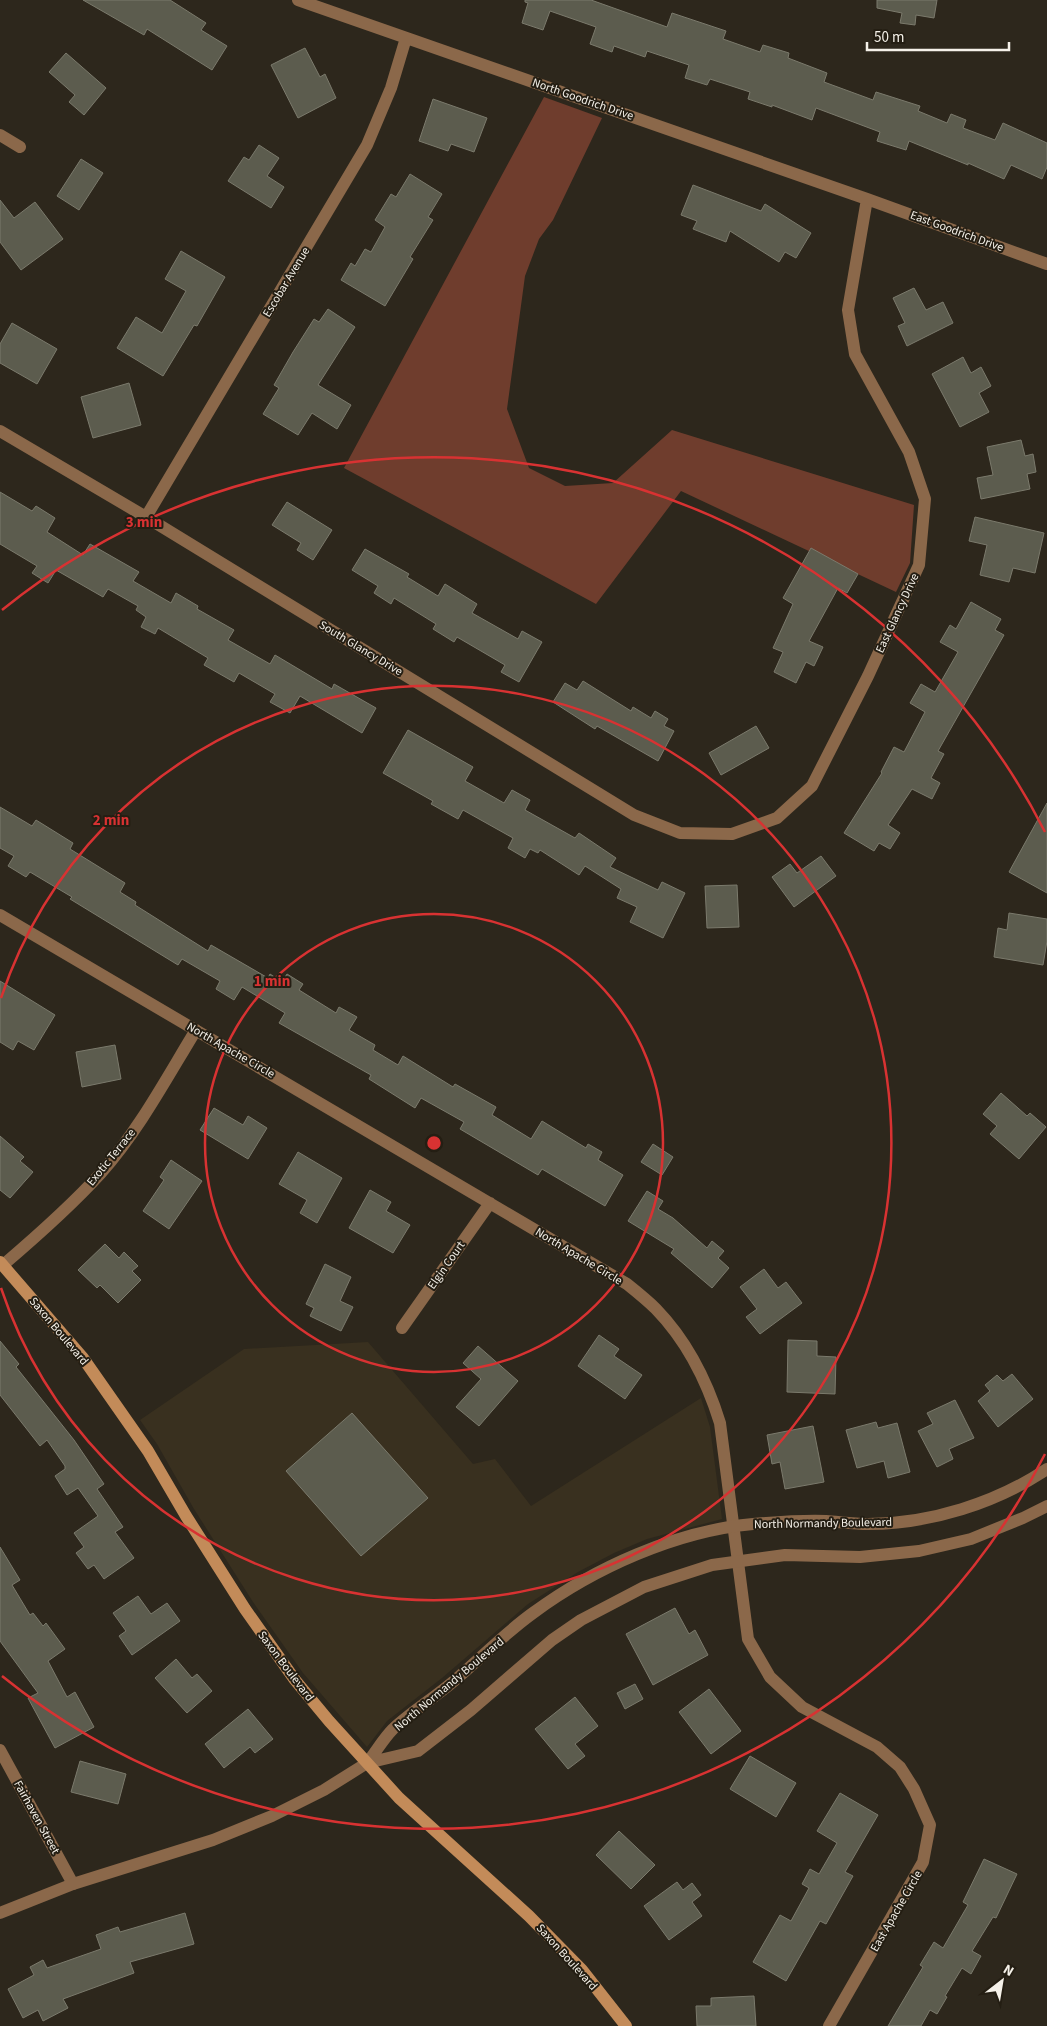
<svg xmlns="http://www.w3.org/2000/svg" width="1047" height="2026" font-family="'Source Sans 3',sans-serif">
	<rect width="100%" height="100%" fill="#2d271c"/>
	<path fill="#39301f" d="M368,1342L473,1464L495,1459L531,1506L701,1398L710,1427L722,1519L647,1539L614,1553L578,1572L528,1604L442,1678L387,1721L367,1747L303,1673L253,1602L194,1509L157,1444L140,1420L244,1349Z"/>
	<path fill="#6f3d2d" d="M544,97L602,118L553,220L539,239L525,276L507,409L529,468L565,486L613,483L672,430L914,505L910,563L896,592L681,491L596,604L344,468Z"/>
	<path fill="#5c5c4e" stroke="#7b7a6c" d="M83,0H170L206,23L201,30L227,46L212,70L147,29L144,35Z
		M525,0H591L667,27L672,13L726,31L723,39L760,52L763,45L789,53L788,58L827,73L824,82L873,100L876,92L920,106L918,111L947,123L951,114L966,120L963,128L995,140L1003,123L1047,143V167L1042,179L1011,165L1004,179L968,163V165L909,141L906,150L877,141L880,132L816,108L812,120L772,105V107L748,99L750,92L710,79L707,85L685,78L689,65L647,51L645,57L614,46L612,52L590,44L596,27L550,11L543,30L522,23L528,3L525,2Z
		M877,0H937L934,18L916,15L915,25L900,23L902,13L877,8Z
		M305,48L320,77L325,74L336,98L298,118L271,65Z
		M66,53L106,88L84,115L69,102L75,95L49,72Z
		M433,99L487,118L474,152L451,144L448,151L419,141Z
		M259,145L279,158L267,176L284,187L271,208L228,181L244,157L249,160Z
		M81,159L103,173L79,210L57,196Z
		M410,174L442,194L428,217L433,220L410,257L413,259L385,306L341,280L351,263L355,266L365,249L371,252L385,227L375,220L391,194L396,197Z
		M693,185L761,211L765,204L811,233L796,258L785,252L779,262L730,231L726,242L693,229L697,221L681,215Z
		M0,200L14,218L35,202L63,239L21,270L0,242Z
		M181,251L225,277L197,326L194,325L163,376L117,348L136,317L162,333L186,291L165,279Z
		M914,288L926,310L943,302L953,323L907,346L898,326L905,323L893,298Z
		M328,309L355,327L318,385L351,405L337,429L312,413L298,435L263,414L279,388L274,385L293,352L314,319L319,322Z
		M12,323L57,349L37,384L0,363V344Z
		M963,357L971,373L981,367L991,386L979,393L989,412L960,427L932,374Z
		M129,383L141,425L93,438L81,397Z
		M1021,440L1025,456L1033,454L1036,472L1027,474L1030,489L981,499L977,478L993,475L987,447Z
		M0,492L32,511L36,506L55,518L47,532L83,555L90,544L139,572L133,581L171,603L176,593L198,606L197,609L234,630L228,640L270,664L275,655L332,689L334,684L376,708L362,733L300,696L290,713L270,702L275,694L239,673L234,682L204,665L208,658L158,628L155,634L141,627L146,617L136,610L138,606L108,589L103,597L56,570L48,583L32,573L37,566L0,544Z
		M287,502L332,530L313,560L297,550L301,543L272,525Z
		M975,517L1044,533L1035,573L1013,568L1009,582L980,575L987,545L969,541Z
		M811,548L858,574L847,593L838,588L809,641L823,647L814,666L806,662L796,683L774,672L783,652L773,648L793,604L783,598Z
		M365,549L409,574L407,577L438,596L445,584L477,604L472,613L518,639L522,631L542,642L519,682L501,672L505,665L457,637L454,642L433,629L436,624L394,598L391,604L374,593L378,586L352,570Z
		M971,602L1001,619L995,630L1004,635L938,751L944,754L931,778L940,783L932,799L912,789L888,825L900,833L890,849L879,843L874,851L844,833L882,773L881,772L894,747L904,752L925,712L910,703L921,684L935,692L958,652L940,642L950,625L956,629Z
		M583,681L631,711L633,707L651,718L655,711L668,719L664,726L674,731L658,761L597,726L595,729L553,702L565,683L577,690Z
		M756,726L769,748L721,775L709,753Z
		M408,730L473,767L465,781L504,803L512,790L530,800L525,810L575,838L579,833L616,858L610,867L658,890L662,882L685,893L663,938L630,922L637,907L617,898L621,889L585,866L579,875L540,850L538,853L530,849L525,858L508,848L513,838L463,810L458,819L431,804L433,801L383,773Z
		M1047,803V893L1009,872Z
		M0,807L32,826L36,820L73,843L70,849L125,883L120,892L136,902L135,905L208,951L211,945L268,978L270,974L282,982L287,974L303,984L299,990L336,1013L339,1007L357,1017L349,1030L375,1045L373,1050L398,1065L403,1056L453,1087L455,1084L496,1107L492,1115L531,1139L542,1121L586,1148L588,1144L602,1152L598,1160L623,1175L605,1206L542,1169L538,1175L460,1129L464,1122L421,1098L415,1108L369,1079L371,1075L279,1023L285,1013L242,987L234,1000L216,989L220,981L182,959L178,965L70,899L72,897L30,872L26,877L8,866L14,856L0,848Z
		M821,856L836,876L794,907L772,877L790,864L797,873Z
		M737,885L739,927L707,928L705,886Z
		M1009,913L1047,919V941L1043,965L994,957L998,928L1007,930Z
		M0,981L55,1015L34,1050L18,1041L13,1050L0,1042Z
		M115,1045L121,1079L82,1087L76,1052Z
		M1001,1093L1027,1116L1030,1113L1046,1127L1019,1159L990,1134L997,1126L983,1114Z
		M214,1108L243,1125L248,1116L267,1128L248,1159L200,1130Z
		M0,1136L24,1157L20,1161L33,1172L10,1198L0,1190Z
		M653,1144L673,1157L662,1175L641,1162Z
		M298,1152L342,1178L317,1223L300,1213L307,1200L279,1184Z
		M171,1160L202,1181L169,1229L143,1211L164,1180L160,1177Z
		M370,1190L391,1202L386,1211L410,1225L393,1253L349,1228Z
		M647,1191L663,1201L658,1209L673,1218L707,1248L712,1241L724,1251L718,1258L729,1268L712,1288L671,1253L674,1249L628,1221Z
		M105,1244L119,1258L124,1252L138,1266L132,1271L141,1280L118,1303L100,1285L97,1288L78,1270Z
		M325,1264L351,1277L340,1301L353,1307L341,1331L310,1316L314,1308L306,1304Z
		M764,1269L778,1288L786,1282L802,1303L760,1334L746,1317L757,1309L740,1287Z
		M599,1335L619,1349L614,1356L642,1375L625,1399L578,1366Z
		M788,1340L817,1341V1356L836,1357L835,1394L787,1392Z
		M0,1341L19,1364L16,1367L74,1440L104,1484L97,1489L123,1527L115,1532L134,1558L104,1579L94,1565L88,1569L76,1553L84,1547L74,1533L98,1516L78,1488L67,1495L55,1476L65,1469V1466L47,1440L40,1446L0,1395Z
		M478,1346L518,1381L479,1426L456,1407L481,1379L463,1363Z
		M1012,1374L1033,1399L998,1427L978,1401L990,1391L985,1385L997,1375L1003,1381Z
		M955,1400L974,1438L949,1449L953,1459L937,1467L918,1431L933,1424L927,1413Z
		M352,1413L428,1498L361,1556L286,1471Z
		M876,1422L878,1428L897,1423L910,1472L888,1478L884,1461L857,1468L846,1430Z
		M813,1426L824,1482L785,1489L780,1462L772,1464L767,1435Z
		M0,1547L20,1580L12,1585L30,1615L33,1613L43,1626L46,1623L65,1649L48,1661L67,1697L75,1692L94,1727L55,1748L28,1698L38,1693L0,1641Z
		M138,1596L151,1614L167,1603L180,1621L132,1655L119,1636L126,1631L113,1613Z
		M675,1608L689,1634L695,1630L708,1655L653,1685L626,1634Z
		M176,1659L192,1678L197,1674L212,1691L187,1713L155,1678Z
		M635,1684L643,1699L625,1709L617,1693Z
		M709,1689L741,1731L711,1754L679,1712Z
		M575,1697L598,1726L575,1744L585,1756L568,1769L535,1729Z
		M248,1709L273,1739L255,1753L250,1747L224,1768L205,1744Z
		M750,1756L796,1783L776,1817L730,1789Z
		M80,1761L126,1774L118,1804L71,1792Z
		M840,1793L878,1815L845,1872L853,1876L826,1924L820,1921L786,1981L753,1962L780,1915L791,1921L809,1888L802,1884L810,1869L819,1874L837,1843L817,1831Z
		M619,1831L655,1865L631,1889L596,1855Z
		M984,1859L1017,1874L996,1918L993,1917L972,1951L981,1956L971,1974L962,1968L945,1996L947,1997L937,2014L930,2010L921,2026H888L923,1967L920,1965L934,1942L943,1948L968,1905L963,1902Z
		M677,1882L683,1890L692,1883L701,1895L692,1902L702,1916L669,1940L644,1906Z
		M185,1913L194,1944L130,1962L134,1973L63,1999L68,2008L43,2021L38,2010L23,2018L8,1989L34,1975L30,1967L43,1960L47,1968L101,1949L96,1935L118,1927L120,1932Z
		M754,1996L756,2026H697L696,2006H711V1998Z"/>
	<g fill="none" stroke-linecap="round" stroke-linejoin="round">
		<path stroke="#8b684a" stroke-width="12" d="M298,0L867,199L1047,264
			M0,135L20,147
			M0,431L146,517L634,815L680,833L732,834L777,818L812,786L868,676L919,565L925,499L909,452L855,354L848,310L867,199
			M146,517L367,145L391,88L406,38
			M0,915L627,1284C637,1292 647,1300 656,1309C687,1341 707,1381 720,1423L748,1639L770,1677L802,1707L877,1747L900,1767L914,1789L930,1825L923,1862L829,2026
			M3,1265C37,1236 71,1206 101,1173C139,1130 166,1079 196,1030
			M402,1328L490,1203
			M0,1750L73,1884"/>
		<path stroke="#8b684a" stroke-width="12" d="M367,1763C376,1752 383,1739 393,1729C411,1712 434,1698 454,1681C480,1659 505,1633 533,1613C594,1568 676,1531 753,1524C777,1522 802,1520 826,1521C840,1522 854,1524 868,1524C930,1524 996,1503 1047,1469
			M0,1913L73,1884L213,1840L272,1816L324,1790L367,1763L418,1751L471,1710L552,1640L581,1620L644,1587L712,1565L785,1555L860,1557L919,1551L971,1539L1023,1518L1047,1506"/>
		<path stroke="#c38b59" stroke-width="12" d="M0,1262L83,1358L148,1451L186,1516L245,1609L295,1680L329,1721L399,1798L529,1916L582,1970L626,2026"/>
	</g>
	<g fill="none" stroke="#d83232" stroke-width="2.5">
		<circle cx="434" cy="1143" r="229"/>
		<path d="M1 998A457 457 0 1 1 1 1288"/>
		<path d="M1045 1454A686 686 0 0 1 2 1676M2 610A686 686 0 0 1 1045 832"/>
	</g>
	<g text-anchor="middle" stroke-width="4" stroke-linejoin="round" paint-order="stroke">
		<g font-size="12" fill="#f5f1e9" stroke="#241e13">
			<text transform="translate(583 99) rotate(19)" y="4">North Goodrich Drive</text>
			<text transform="translate(957 231) rotate(20)" y="4">East Goodrich Drive</text>
			<text transform="translate(286 282) rotate(-59)" y="4">Escobar Avenue</text>
			<text transform="translate(897 613) rotate(-65)" y="4">East Glancy Drive</text>
			<text transform="translate(361 648) rotate(31)" y="4">South Glancy Drive</text>
			<text transform="translate(231 1050) rotate(30)" y="4">North Apache Circle</text>
			<text transform="translate(111 1157) rotate(-51)" y="4">Exotic Terrace</text>
			<text transform="translate(579 1256) rotate(31)" y="4">North Apache Circle</text>
			<text transform="translate(446 1265) rotate(-55)" y="4">Elgin Court</text>
			<text transform="translate(59 1331) rotate(50)" y="4">Saxon Boulevard</text>
			<text transform="translate(823 1523) rotate(-1)" y="4">North Normandy Boulevard</text>
			<text transform="translate(286 1666) rotate(53)" y="4">Saxon Boulevard</text>
			<text transform="translate(449 1684) rotate(-40)" y="4">North Normandy Boulevard</text>
			<text transform="translate(37 1817) rotate(61)" y="4">Fairhaven Street</text>
			<text transform="translate(896 1911) rotate(-60)" y="4">East Apache Circle</text>
			<text transform="translate(567 1957) rotate(48)" y="4">Saxon Boulevard</text>
		</g>
	</g>
	<circle cx="434" cy="1143" r="8" fill="#d83232" stroke="#241e13" stroke-width="2.5"/>
	<g font-size="15" text-anchor="middle" font-weight="bold" fill="#d83232" stroke="#241e13" stroke-width="4" stroke-linejoin="round" paint-order="stroke">
		<text x="144" y="527">3 min</text>
		<text x="111" y="825">2 min</text>
		<text x="272" y="986">1 min</text>
	</g>
	<g transform="translate(1002 1981) rotate(31)" stroke="#241e13" stroke-width="4" paint-order="stroke">
	<path d="M0-4L9 19L0 12L-9 19Z" fill="#f5f1e9"/>
	<text y="-8" font-size="14" font-weight="bold" text-anchor="middle" fill="#f5f1e9">N</text>
	</g>
	<path d="M867 42v8h142v-8" fill="none" stroke="#f5f1e9" stroke-width="2.5"/>
	<text x="874" y="42" font-size="15" fill="#f5f1e9" stroke="#241e13" stroke-width="4" paint-order="stroke">50 m</text>
</svg>
